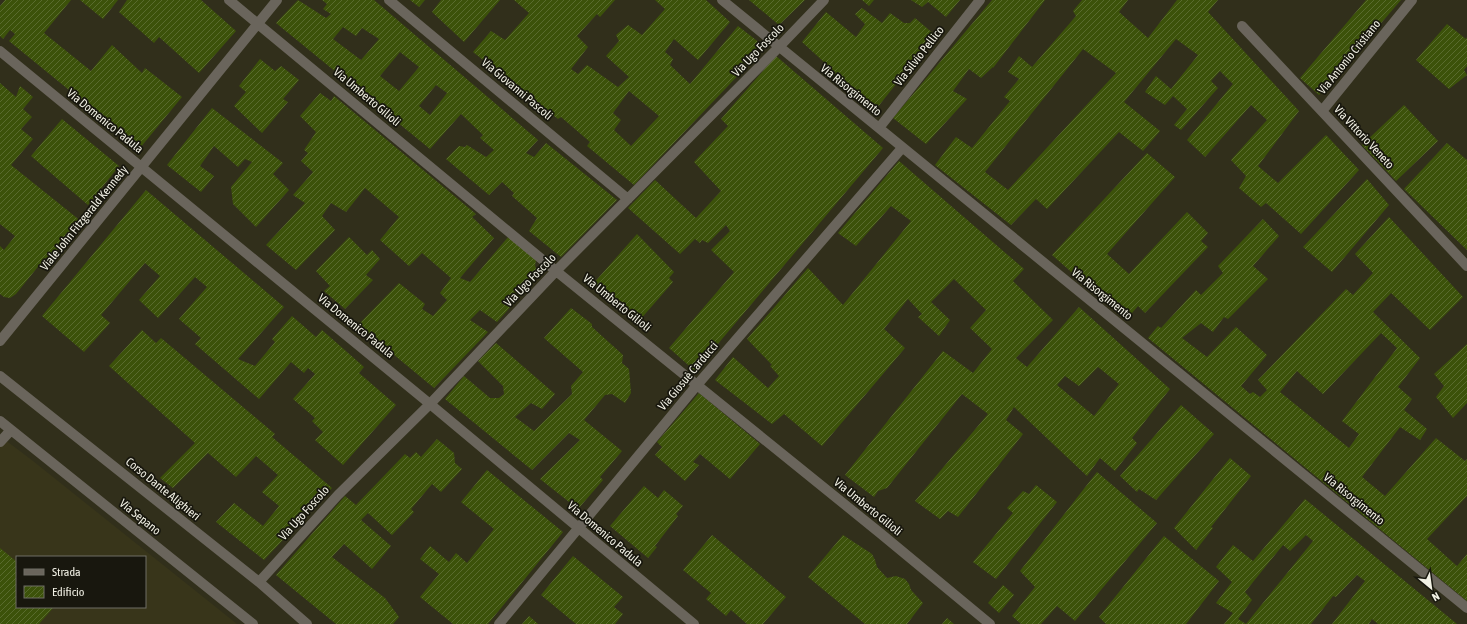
<svg xmlns="http://www.w3.org/2000/svg" width="1467" height="624" font-family="'Asap Condensed',sans-serif">
	<defs>
		<pattern id="building-hatch" width="6" height="6" patternUnits="userSpaceOnUse"><rect width="6" height="6" fill="#3c520a"/><path d="M-1 1l2-2M0 6l6-6M5 7l2-2" fill="none" stroke="#596b2e"/></pattern>
	</defs>
	<rect width="100%" height="100%" fill="#312f1b"/>
	<path fill="#38351a" fill-rule="evenodd" d="M0,436L33,461L237,624H0ZM17,557H145V607H17Z"/>
	<path fill="url(#building-hatch)" fill-rule="evenodd" d="M5,0H71L44,33L91,71L112,45L142,73L145,68L182,97L140,148L9,41L15,34L10,30L3,39L0,36V6Z
		M80,0H118L103,19Z
		M127,0H201L236,31L199,73L159,37L154,43L119,12Z
		M298,0L326,18L331,14L323,9L327,4L322,0H374L538,140L526,153L534,157L546,143L617,200L561,257L529,231L537,218L512,196L514,193L502,182L489,195L446,159L459,146L465,147L467,145L486,157L494,150L480,138L483,135L461,114L430,149L276,23ZM343,27L356,36L362,28L379,39L361,60L333,39ZM400,52L419,67L399,91L380,76ZM436,85L447,93L430,115L419,106Z
		M410,0H425L419,7Z
		M441,0H500L464,42L432,12Z
		M514,0H615L600,17L597,14L577,36L588,47L571,69L578,74L587,65L618,87L629,77L606,56L619,41L616,35L628,25L642,35L665,9L655,0H706L730,22L698,60L674,39L665,52L673,59L670,65L690,84L738,26L765,47L634,185L587,146L590,142L561,117L558,119L473,52L491,31L505,40L529,13ZM629,91L659,116L631,146L614,130L621,120L613,113Z
		M749,0H805L779,25Z
		M862,0H874L869,6Z
		M911,0H960L946,17L928,2L922,7Z
		M992,0H1045L993,68V67L981,78L969,69L953,91L967,99L926,144L893,118Z
		M1082,0H1128L1119,12L1148,38L1177,0H1218L1208,12L1299,111L1258,166L1278,183L1326,135L1359,170L1301,234L1266,203L1261,207L1239,188L1246,176L1231,160L1267,120L1251,105L1205,157L1187,140L1233,84L1220,71L1211,81L1218,88L1181,130L1174,125L1187,109L1173,96L1165,105L1145,92L1156,76L1171,89L1198,55L1176,39L1124,102L1160,131L1143,151L1119,132L1047,209L1036,199L1011,225L935,165L956,137L972,148L1010,101L1004,97L1019,79L1008,72L1019,56L1032,67L1076,16L1073,11ZM1083,49L1116,73L1008,190L985,172Z
		M1366,0H1401L1319,95L1300,78Z
		M862,8L882,23L890,13L904,23H910L915,18L935,35L873,113L834,81L835,79L832,76L836,73L802,42L826,12L856,37L865,24L855,14Z
		M1447,24L1466,39L1467,37V66L1464,70L1467,75L1449,89L1416,60Z
		M776,56L883,148L695,371L669,348L734,272L711,250L730,231L726,225L708,243L702,240L700,243L695,239L680,254L628,208L655,180L696,218L721,191L694,162L728,126L721,119Z
		M260,59L275,71L281,66L299,80L283,99L288,102L262,133L234,106L246,92L239,86Z
		M0,83L16,97L20,86L33,97L23,109L32,117L21,129L33,139L11,165L82,222L49,260L45,258L16,294L10,298L4,297L0,294V246L4,250L15,236L0,224Z
		M320,93L331,101L334,96L476,214L472,217L494,238L460,278L470,282L509,236L536,260L535,266L540,274L497,322L480,310L470,320L488,332L434,388L358,325L399,283L425,304L422,309L433,316L447,300L440,293L451,278L422,253L409,266L380,240L399,217L365,188L346,212L331,203L322,216L335,230L296,270L266,245L305,203L293,195L313,172L301,161L308,153L304,150L316,132L300,116Z
		M1404,105L1438,141L1396,181L1362,145Z
		M212,108L283,163L273,174L289,190L256,227L233,204L231,187L252,162L245,159L238,167L214,146L200,166L214,176L201,192L167,165Z
		M62,119L119,166L88,205L31,156Z
		M1447,143L1467,160V250L1404,189Z
		M1147,153L1175,177L1107,254L1129,274L1187,212L1208,233L1201,241L1208,247L1145,313L1138,306L1126,320L1052,255Z
		M899,161L1024,269L1013,281L1053,320L1016,358L1027,367L1079,307L1170,389L1132,438L1137,443L1115,471L1100,458L1087,476L1014,407L1006,420L1023,434L958,517L948,511L940,519L915,501L988,414L962,394L887,488L878,491L874,497L845,475L943,351L973,373L992,349L970,328L986,310L954,279L931,302L950,320L939,336L918,317L922,314L908,299L884,329L905,348L822,446L784,414L772,424L715,380L733,357L768,388L779,376L770,366L772,365L747,339L808,268L843,305L911,221L891,206L856,246L838,233ZM1098,367L1119,384L1094,416L1057,385L1065,376L1079,386Z
		M1367,179L1389,205L1332,272L1303,247Z
		M146,190L284,307L238,359L255,366L275,342L272,339L292,316L316,337L322,330L364,367L359,373L396,405L343,465L315,440L323,432L312,421L315,418L293,399L315,374L308,368L304,373L291,362L259,399L195,344L201,338L179,319L207,287L195,277L158,318L139,300L160,276L145,263L101,315L110,323L84,352L42,316Z
		M1389,217L1463,297L1430,330L1391,293L1373,312L1420,358L1398,387L1412,399L1404,410L1427,429L1420,440L1400,427L1362,477L1385,496L1436,438L1465,461L1467,459V496L1427,539L1457,566L1467,554V601L1148,338L1158,326L1161,328L1196,290L1201,295L1223,273L1218,266L1263,219L1279,236L1253,266L1268,279L1228,319L1224,317L1213,332L1201,323L1182,338L1207,357L1236,327L1267,355L1241,386L1250,394L1253,392L1260,397L1267,390L1258,380L1346,289L1353,295L1373,273L1355,254ZM1381,333L1397,348L1342,421L1359,434L1349,448L1280,392L1297,371L1323,394Z
		M637,234L674,272L669,278L673,282L639,321L592,285Z
		M349,237L367,255L372,250L380,259L366,275L373,280L345,309L324,291L330,286L316,271Z
		M571,308L592,324V327L623,355L622,363L629,369L631,393L625,403L612,394L605,395L584,420L622,451L600,477L603,480L578,509L540,479L580,440L569,433L532,470L445,399L464,376L490,398H499L504,394L503,386L478,361L496,343L555,394L542,409L531,403L515,417L534,431L572,394L571,386L583,372L544,338Z
		M142,330L156,343L161,338L275,434L272,437L332,488L264,560L216,522L234,503L263,526L279,506L262,492L278,475L256,456L236,477L208,453L173,488L160,478L195,443L109,366Z
		M1467,344V403L1453,418L1436,397L1444,386L1434,374Z
		M699,393L760,444L730,479L700,454L693,462L699,465L685,481L655,455L662,447L657,442Z
		M1181,405L1214,434L1156,500L1139,489L1137,492L1120,476Z
		M437,439L454,453L455,463L462,469L441,492L432,484L411,509L414,512L392,535L368,513L361,520L391,546L372,569L344,544L332,557L385,598L399,617L393,624H336L276,575L345,496L356,505L405,454L410,458L416,452L421,457Z
		M1230,458L1251,476L1211,527L1213,528L1196,550L1174,528Z
		M487,470L563,532L488,624H453L420,597L439,574L420,559L430,546L449,562L456,553L467,563L494,529L461,502Z
		M1097,472L1157,523L1075,621L1057,606L1041,624H1021L1012,616L1035,587L1020,571Z
		M1036,485L1057,502L996,579L973,562L1013,513L1007,508L1023,491L1029,494Z
		M644,486L658,498L664,490L683,506L676,514L678,516L655,546L657,547L648,558L610,526Z
		M1305,499L1457,624H1378L1372,619L1369,624H1332L1365,581L1357,575L1336,597L1333,596L1311,624H1224L1233,613L1216,603L1232,582L1216,567L1233,545L1253,561ZM1306,535L1313,541L1246,624L1238,619L1252,600L1245,592L1283,545L1290,551Z
		M712,535L786,597L763,624H747L731,610L726,616L706,599L711,593L683,570Z
		M843,535L872,554L875,560L877,567L887,578L896,576L905,579L909,584L911,590L923,603L907,624H865L808,577Z
		M1164,536L1219,581L1186,624H1106L1099,617Z
		M0,548L17,562V607H54L39,624H0Z
		M573,556L623,597L614,607L623,614L615,624H576L541,595Z
		M1003,585L1014,595L999,613L988,603Z
		M529,616L538,624H522Z
		M947,618L954,624H942Z"/>
	<g fill="none" stroke-linecap="round" stroke-linejoin="round">
		<path stroke="#6a655c" stroke-width="10" d="M229,0L556,271L880,533L990,624
			M389,0L628,199
			M722,0L1467,608
			M1242,26L1467,266
			M0,51L430,404L694,624
			M1322,111L1412,0
			M879,128L980,0
			M0,341L277,0
			M0,376L259,582L307,624
			M0,421L253,624
			M0,442L11,430
			M259,582L338,495L430,404L556,271L779,47L824,0
			M499,624L697,385L902,148"/>
	</g>
	<g text-anchor="middle" stroke-width="3.5" stroke-linejoin="round" paint-order="stroke">
		<g font-size="12" fill="#f1f0e4" stroke="#18170e">
			<text transform="translate(758 50) rotate(-46)" y="4">Via Ugo Foscolo</text>
			<text transform="translate(919 56) rotate(-52)" y="4">Via Silvio Pellico</text>
			<text transform="translate(1349 57) rotate(-51)" y="4">Via Antonio Cristiano</text>
			<text transform="translate(517 89) rotate(40)" y="4">Via Giovanni Pascoli</text>
			<text transform="translate(851 90) rotate(39)" y="4">Via Risorgimento</text>
			<text transform="translate(367 97) rotate(40)" y="4">Via Umberto Gilioli</text>
			<text transform="translate(105 121) rotate(39)" y="4">Via Domenico Padula</text>
			<text transform="translate(1364 137) rotate(47)" y="4">Via Vittorio Veneto</text>
			<text transform="translate(84 218) rotate(-51)" y="4">Viale John Fitzgerald Kennedy</text>
			<text transform="translate(530 280) rotate(-46)" y="4">Via Ugo Foscolo</text>
			<text transform="translate(1102 294) rotate(39)" y="4">Via Risorgimento</text>
			<text transform="translate(617 303) rotate(39)" y="4">Via Umberto Gilioli</text>
			<text transform="translate(356 326) rotate(39)" y="4">Via Domenico Padula</text>
			<text transform="translate(688 376) rotate(-50)" y="4">Via Giosuè Carducci</text>
			<text transform="translate(163 489) rotate(39)" y="4">Corso Dante Alighieri</text>
			<text transform="translate(1354 499) rotate(39)" y="4">Via Risorgimento</text>
			<text transform="translate(868 507) rotate(39)" y="4">Via Umberto Gilioli</text>
			<text transform="translate(304 513) rotate(-48)" y="4">Via Ugo Foscolo</text>
			<text transform="translate(140 517) rotate(39)" y="4">Via Sepano</text>
			<text transform="translate(605 534) rotate(40)" y="4">Via Domenico Padula</text>
		</g>
	</g>
	<rect x="16" y="556" width="130" height="52" fill="#18170e" stroke="#6f6e64"/>
	<rect x="24" y="569" width="20" height="6" fill="#6a655c" stroke="#6f6e64"/>
	<text x="52" y="576" font-size="12" fill="#f1f0e4">Strada</text>
	<rect x="24" y="586" width="20" height="12" fill="url(#building-hatch)" stroke="#6f6e64"/>
	<text x="52" y="596" font-size="12" fill="#f1f0e4">Edificio</text>
	<g transform="translate(1431 588) rotate(151)" stroke="#18170e" stroke-width="3" paint-order="stroke">
	<path d="M0-3L7 15L0 10L-7 15Z" fill="#f1f0e4"/>
	<text y="-6" font-size="11" font-weight="bold" text-anchor="middle" fill="#f1f0e4">N</text>
	</g>
</svg>
